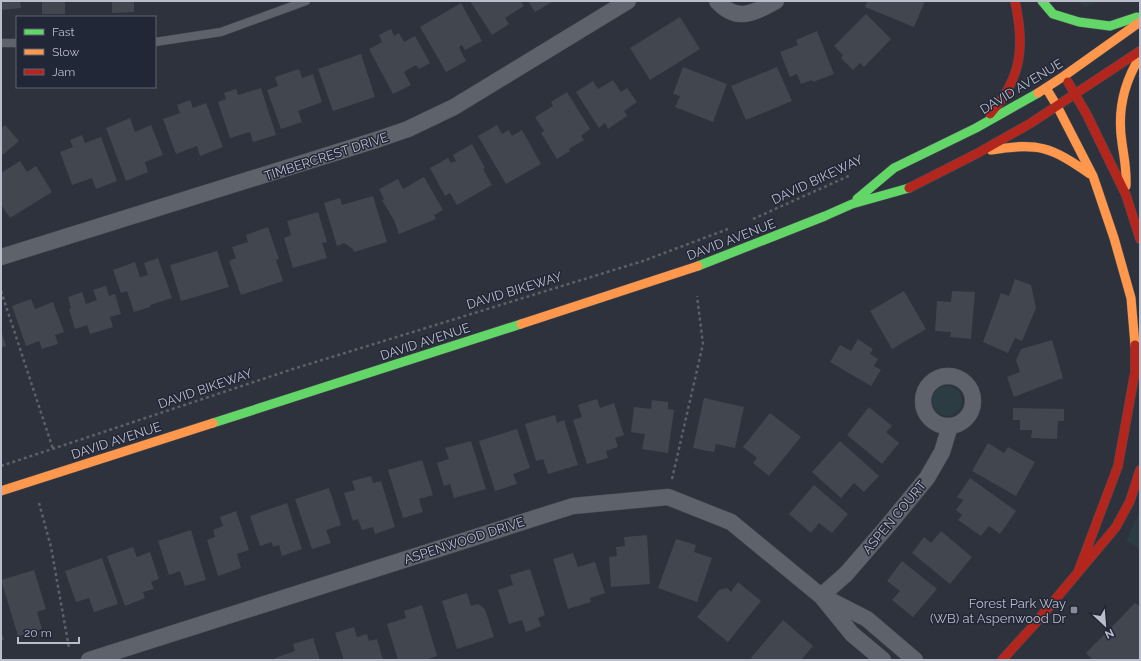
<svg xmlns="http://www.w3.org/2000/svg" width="1141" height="661" font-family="Raleway,sans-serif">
	<rect width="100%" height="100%" fill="#2e323c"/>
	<path fill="#2b3c42" d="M1076,1H1099L1085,7Z
		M932 401a15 15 0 1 1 30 0a15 15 0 1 1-30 0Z
		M1140,512V550L1126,540Z"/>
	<path fill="#42464e" d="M1,1H20L21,8L1,10Z
		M42,1H65V14H42Z
		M112,1H134V12L112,13Z
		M470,1H521L524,6L505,18L509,24L492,35Z
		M528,1H551L552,2L535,12Z
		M867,1H925L914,27L865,7Z
		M461,3L482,41L465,50L462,45L459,47L466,61L446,72L420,27Z
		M866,14L891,39L864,67L860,63L853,70L841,58L843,55L834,46Z
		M680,17L700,49L650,80L630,48Z
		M391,29L394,36L399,33L404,42L415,36L430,63L419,69L416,65L404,72L411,85L393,94L369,49L382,42L379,35Z
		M817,31L834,74L813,82L812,80L801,84L797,74L790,77L780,52L798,45L796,40Z
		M361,54L375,97L333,111L318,69Z
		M683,67L727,84L713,122L675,107L680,96L673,94Z
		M777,67L792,101L746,120L731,86Z
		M299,69L302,78L313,74L322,102L298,111L302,122L281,129L267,90L278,86L275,77Z
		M613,80L621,92L627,88L637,102L624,111L627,116L608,129L605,123L599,128L576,92L593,81L598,89Z
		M261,88L276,135L253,142L250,132L230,138L218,102L226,99L224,93L236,89L238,95Z
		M567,92L590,129L581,136L584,140L569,149L570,151L557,159L541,133L544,131L535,117L553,106L551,102Z
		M190,100L193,108L206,103L223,147L200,156L197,146L176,154L163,119L180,113L177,105Z
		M130,118L135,132L151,125L163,155L145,162L148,172L126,181L106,128Z
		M5,125L19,141L1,156V128Z
		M497,125L502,134L509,130L512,136L522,130L541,164L506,184L478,136Z
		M82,135L85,143L101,137L117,181L96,189L92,178L72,185L60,152L73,147L70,140Z
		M472,144L485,168L483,169L492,185L457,205L450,193L445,196L430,168L448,158L451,163L456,161L453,155Z
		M20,161L27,172L36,166L52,192L10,218L2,206L1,207V173Z
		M424,177L443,210L434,215L436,219L399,234L394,220L382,200L384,199L379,189L398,179L403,189Z
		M373,196L387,242L354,252L353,249L344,243L337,246L324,203L340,198L342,205Z
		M318,212L327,242L322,243L327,258L293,268L284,238L291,235L287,221Z
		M268,227L279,259L276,260L283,281L241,295L229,261L236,258L232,247L248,242L246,235Z
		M217,251L229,287L181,301L170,265Z
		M158,258L172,298L150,305V307L134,312L127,291L121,293L113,270L135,262L140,277L148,275L144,263Z
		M1015,279L1031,285L1036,308L1022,341L1015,338L1008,353L983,342L1001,293L1009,296Z
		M106,286L109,296L115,294L121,314L110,317L113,327L90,334L87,325L75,329L69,309L71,308L68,297L82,292L86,304L97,300L93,290Z
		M904,291L926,329L892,349L870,311Z
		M952,291L975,292L971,339L950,337L951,332L935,331L937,301L951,302Z
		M31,299L35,309L53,302L64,332L55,335L58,344L42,349L39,341L26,346L12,306Z
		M1,330L6,346L1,348Z
		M858,339L873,349L870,354L878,359L874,366L881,370L871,386L830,362L840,345L851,351Z
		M1052,340L1063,378L1014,397L1007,377L1020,372L1016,360L1021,349Z
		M704,398L744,407L735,448L716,444L714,452L693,448Z
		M597,399L600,408L614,403L624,435L615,438L618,447L606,451L608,458L587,464L573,420L582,417L578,405Z
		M652,400L668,402V409L674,410L668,453L642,449L645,434L631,432L634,407L651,409Z
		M869,407L892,426L886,432L899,443L882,464L847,435Z
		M1013,408L1064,409V421H1058L1057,439L1031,438L1032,430H1020V420H1013Z
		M770,413L801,437L769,476L753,463L757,458L743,447Z
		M555,415L557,423L564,420L578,465L548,474L543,459L536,461L525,424Z
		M517,429L530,468L513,474L517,484L495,491L479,441Z
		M471,441L486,489L454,498L450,484L444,486L437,463L449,459L445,448Z
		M840,441L879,476L864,492L854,483L841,498L812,472Z
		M988,443L1004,453L1008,447L1035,462L1016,496L972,471Z
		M422,460L433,495L419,499L423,512L403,518L388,470Z
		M371,476L373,483L381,481L395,527L375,534L373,527L362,530L358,519L353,521L344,493L355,490L352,481Z
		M970,478L1016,511L1000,534L989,526L981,536L958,520L962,515L956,510L963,500L957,497Z
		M814,485L848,514L832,533L819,523L811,533L789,514Z
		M329,488L341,525L326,530L331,543L312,549L295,499Z
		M287,503L302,549L282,556L279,545L273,547L272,542L260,546L250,516Z
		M236,511L249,550L237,554L241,568L218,576L207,540L215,537L213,530L223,526L220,517Z
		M191,530L206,580L185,586L180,571L169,575L158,541Z
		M941,531L972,557L950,584L912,553L924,537L931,543Z
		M647,535L650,584L611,587L609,557L617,556L616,547L625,546L624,537Z
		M676,539L696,545L694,552L712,558L697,602L658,588Z
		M133,547L137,557L150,552L159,579L151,582L154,589L143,592L145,598L125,606L107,556Z
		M573,553L578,567L595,562L605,593L590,598L591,602L568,609L553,559Z
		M102,558L118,604L94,612L89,598L76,602L65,571Z
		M902,561L937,589L913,617L892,600L900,591L887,581Z
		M530,569L545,615L538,618L541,626L526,632L522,620L509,624L498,590L513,585L510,575Z
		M34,570L46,609L37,612L42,629L18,636L1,580Z
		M738,582L761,601L728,642L697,617L719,590L727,588L731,592Z
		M467,593L471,606L478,604L485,609L494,637L457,649L442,601Z
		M1135,603L1140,607V660H1093L1086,653Z
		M422,605L437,656L425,660H398L387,624L406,618L404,611Z
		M783,620L813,646L801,660H753L751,658Z
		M354,627L357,637L367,634L369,641L377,639L383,660H344L335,633Z
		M1,631L4,640H1Z
		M313,638L320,660H276L275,658L295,651L293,644Z"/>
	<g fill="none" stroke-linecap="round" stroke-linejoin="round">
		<defs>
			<path id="lane" d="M155,42L221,32L306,1
				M1,43H17"/>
			<path id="street" d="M717,1C737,23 754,13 776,1
				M1,257L376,140L408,129L454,107L628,1
				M923 401a25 25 0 1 1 50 0a25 25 0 1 1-50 0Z
				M821,596L846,574L885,529L927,478L942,452L950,426
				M826,598L867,619L915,660
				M89,660L573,506L668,497L731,522L821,596L852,634L883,660"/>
			<path id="fast" d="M1042,1L1053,14L1079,22L1110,26L1137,17
				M857,199L894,168L976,128L1038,93
				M698,266L825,216L852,204L909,188
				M213,423L521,324"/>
			<path id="slow" d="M1046,88L1057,106L1093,176L1114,238L1131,298L1135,345
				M1038,93L1064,76L1140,22
				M991,150C1039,142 1051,147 1090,174
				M1126,186C1127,171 1124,157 1122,143C1117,111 1123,84 1140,57
				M521,324L698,266
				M1,491L213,423"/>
			<path id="jam" d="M1068,82L1087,115L1126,195L1140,239
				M990,114C1022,78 1025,47 1015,1
				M909,188L978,153L1031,123L1140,51
				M1078,572L1118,466L1135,372V345
				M1002,660L1033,626L1116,527L1130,501L1140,470"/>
		</defs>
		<use href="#lane" stroke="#4b4d55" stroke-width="9"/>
		<use href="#street" stroke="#4b4d55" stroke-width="17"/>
		<use href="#fast" stroke="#4b4d55" stroke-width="10"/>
		<use href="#slow" stroke="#4b4d55" stroke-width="10"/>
		<use href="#jam" stroke="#4b4d55" stroke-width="10"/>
		<path stroke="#5c6067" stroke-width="2.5" stroke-dasharray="3 3" stroke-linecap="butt" d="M753,219L851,175
			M1,291L53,449
			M1,466L293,369L643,261L728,229
			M672,479L703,344L697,296
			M39,503L51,547L69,648"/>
		<use href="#lane" stroke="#5e626a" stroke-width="8"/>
		<use href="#street" stroke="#5e626a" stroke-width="16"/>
		<use href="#fast" stroke="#63d668" stroke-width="9"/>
		<use href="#slow" stroke="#ff974d" stroke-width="9"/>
		<use href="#jam" stroke="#b3261e" stroke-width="9"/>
	</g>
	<rect fill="#898d9a" stroke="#212737" stroke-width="1.5" x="1070" y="606" width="8" height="8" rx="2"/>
	<g text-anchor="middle" stroke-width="3" stroke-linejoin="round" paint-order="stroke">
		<g font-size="13" fill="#babecc" stroke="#212737">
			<text transform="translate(1021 86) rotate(-31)" y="5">DAVID AVENUE</text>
			<text transform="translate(326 156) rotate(-18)" y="5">TIMBERCREST DRIVE</text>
			<text transform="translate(817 179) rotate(-25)" y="5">DAVID BIKEWAY</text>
			<text transform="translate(731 239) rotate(-21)" y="5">DAVID AVENUE</text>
			<text transform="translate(514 290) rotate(-17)" y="5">DAVID BIKEWAY</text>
			<text transform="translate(425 341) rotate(-18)" y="5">DAVID AVENUE</text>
			<text transform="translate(205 388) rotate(-19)" y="5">DAVID BIKEWAY</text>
			<text transform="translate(116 440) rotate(-18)" y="5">DAVID AVENUE</text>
			<text transform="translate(894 517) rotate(-50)" y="5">ASPEN COURT</text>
			<text transform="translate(464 540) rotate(-18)" y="5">ASPENWOOD DRIVE</text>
		</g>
		<g font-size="13" fill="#babecc" stroke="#212737" text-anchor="end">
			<text x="1066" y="608">Forest Park Way<tspan x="1066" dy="15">(WB) at Aspenwood Dr</tspan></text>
		</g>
	</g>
	<rect width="1141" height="661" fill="none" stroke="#babecc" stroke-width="4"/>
	<rect x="16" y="16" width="140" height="72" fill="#212737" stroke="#5e6373"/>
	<rect x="24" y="29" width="20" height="6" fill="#63d668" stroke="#5e6373"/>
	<text x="52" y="36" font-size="12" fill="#babecc">Fast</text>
	<rect x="24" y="49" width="20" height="6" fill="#ff974d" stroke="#5e6373"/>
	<text x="52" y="56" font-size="12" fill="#babecc">Slow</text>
	<rect x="24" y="69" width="20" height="6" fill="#b3261e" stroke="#5e6373"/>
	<text x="52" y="76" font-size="12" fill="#babecc">Jam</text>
	<g transform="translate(1105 625) rotate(154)" stroke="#212737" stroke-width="3" paint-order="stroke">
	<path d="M0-3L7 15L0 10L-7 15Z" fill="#babecc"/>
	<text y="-6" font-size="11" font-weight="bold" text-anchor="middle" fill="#babecc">N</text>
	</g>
	<path d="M18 637v6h61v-6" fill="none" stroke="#babecc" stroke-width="2"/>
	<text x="24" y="637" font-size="12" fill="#babecc" stroke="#212737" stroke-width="3" paint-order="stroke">20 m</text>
</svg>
